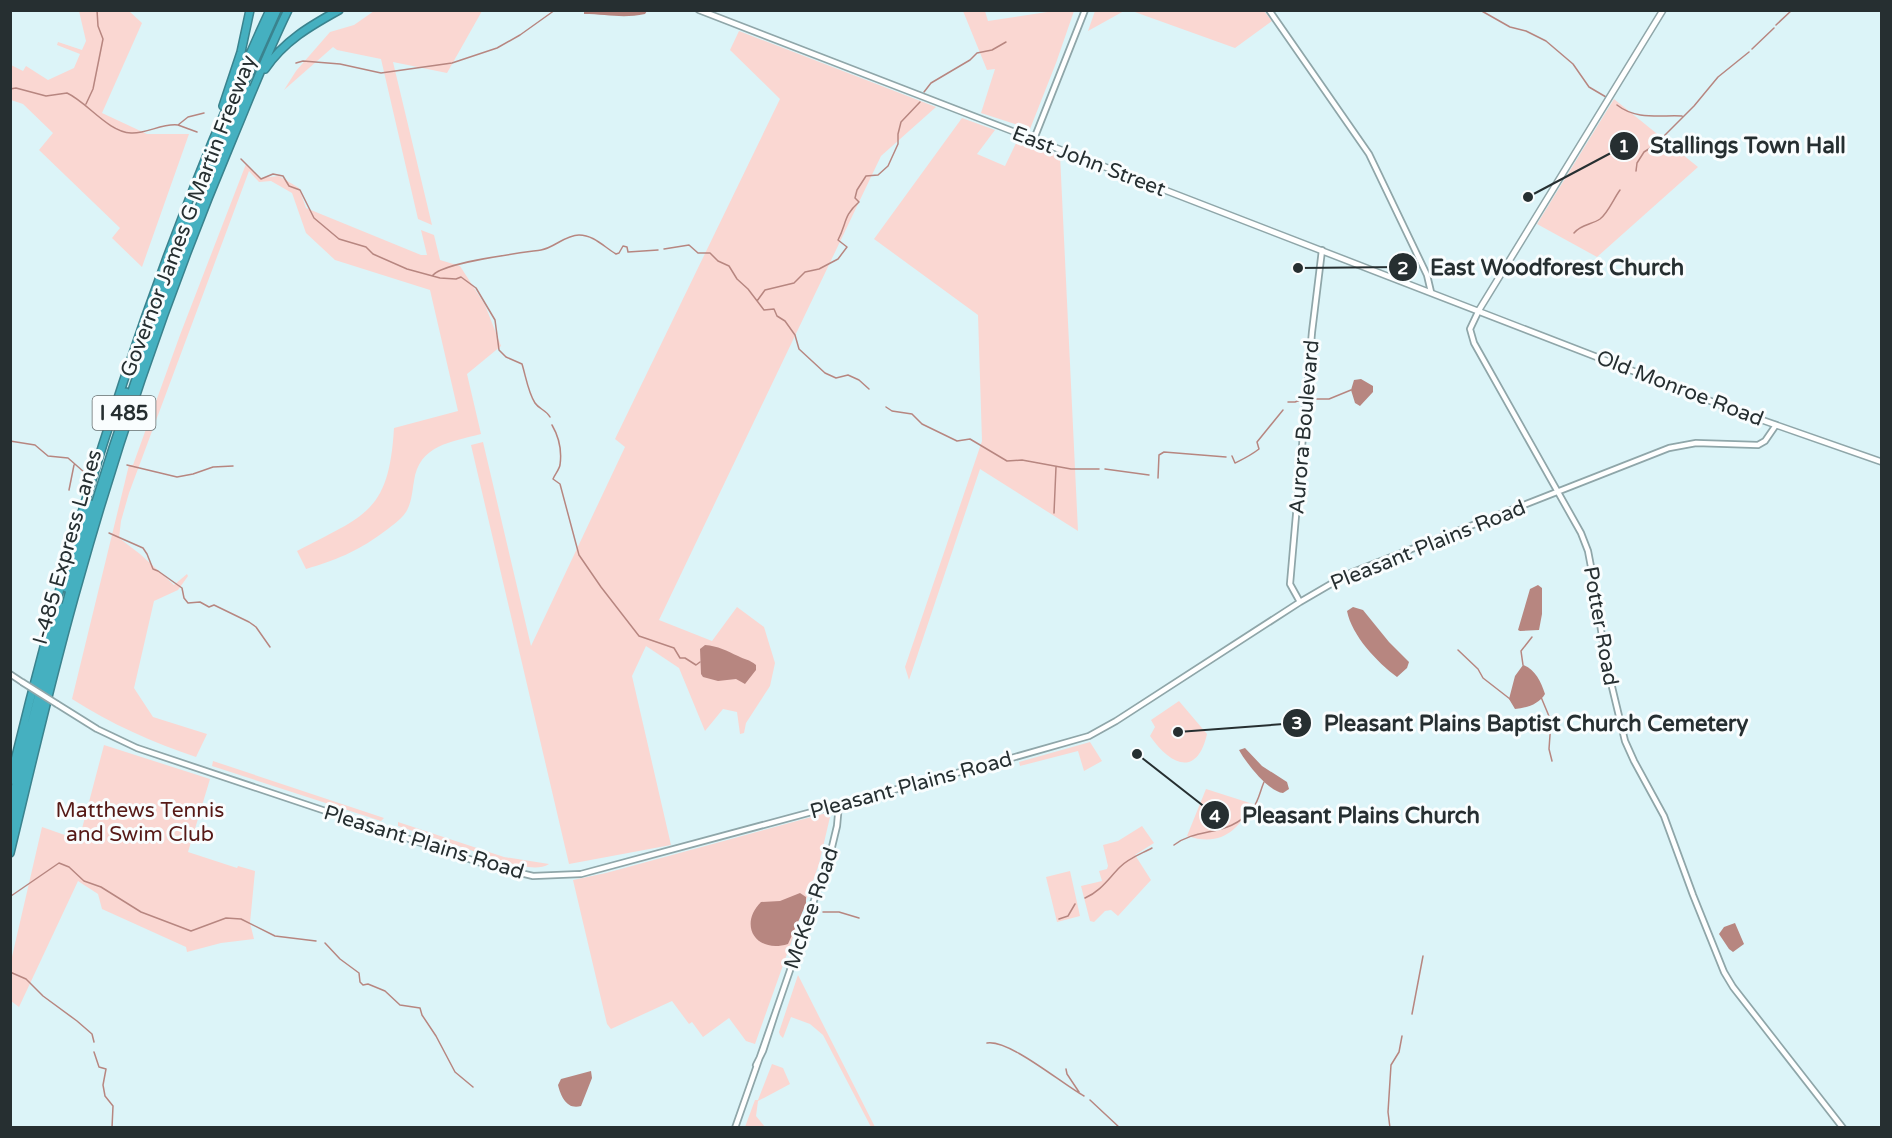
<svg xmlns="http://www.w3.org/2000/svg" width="1892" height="1138" font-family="'Varela Round',sans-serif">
	<rect width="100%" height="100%" fill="#dcf4f8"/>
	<path fill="#fad7d2" d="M79,11H129L142,23L102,113L147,134H189L142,267L112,238L120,228L39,150L53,133L23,104L11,100V65L23,71L26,66L48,80L74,68L80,54L57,45L58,42L82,50L86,41Z
		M374,11H482L447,73L393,62L432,225L418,219L381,59L337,50L333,47L284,90L296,71L330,32L354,25Z
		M963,11H985L988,21L1054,11H1074L1056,63L1030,129L981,113L995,69L987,70Z
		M1095,11V10L1124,11L1088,31Z
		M1132,11H1264L1272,21L1235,48Z
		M739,31L936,107L881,156L659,620L712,641L737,607L764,627L775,663L770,686L746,723L744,733L740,734L737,712L723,709L705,731L679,668L646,646L632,676L671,845L569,864L471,445L483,442L531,646L625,447L615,439L780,99L730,50Z
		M1614,99L1698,167L1597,257L1537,224Z
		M962,118L995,130L977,154L1005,166L1018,139L1060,155L1078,531L980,469L909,680L905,667L982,441L978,315L874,239Z
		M246,164L261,178L279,176L299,188L306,208L421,255H427L421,230L434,235L440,260L460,266L485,305L501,346L467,374L481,434C451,442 419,445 414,481C412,492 412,502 406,512C400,521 390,527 381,534C356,552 336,560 306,569L297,551C365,515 389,513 394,428L458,411L430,290L335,260L306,233L292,193L271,181L259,182L249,171L129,493L121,521L119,538L140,554L174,585L187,574L188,576L178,590L154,601L134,688L153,717L207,734L196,757C152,742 111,724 72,699L129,465H133L180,335Z
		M1179,701L1207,734C1197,778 1170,765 1150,736L1155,727L1151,720Z
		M1090,742L1102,761L1084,771L1078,751L1020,766L1019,762Z
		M104,745L210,779L188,852L237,868L238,866L255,871L250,923L254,939L221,943L187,952L186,947L102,909L98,894L78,881L19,1007L11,1001V961L42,827L79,840Z
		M213,761L384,818L381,821L212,766Z
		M1206,789L1253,804C1237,831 1221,847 1187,836Z
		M826,813L830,817L819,864L755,1044L746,1041L729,1018L703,1037L692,1022L689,1024L672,1001L611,1029L607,1024L573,880L606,873Z
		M398,822L504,857L549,864C538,871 522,866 509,863L398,826Z
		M1142,826L1154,843L1135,855L1151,880L1118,916L1111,910L1105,911L1094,922L1090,921L1081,886L1102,881L1099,871L1107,869L1108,866L1103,845L1118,841Z
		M1070,871L1080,916L1057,922L1046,877Z
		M798,975L875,1127H871L823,1035L810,1024L791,1017L783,1038L780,1035L779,1032Z
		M772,1064L783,1068L790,1084L758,1101L756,1116L765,1127H745L755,1100H758Z"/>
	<path fill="#b78680" d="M584,11V10L647,11L645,14C622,19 606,14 584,14Z
		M1361,379L1373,386V392L1360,406L1355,403L1351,390L1354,380Z
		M1538,585L1542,588V614L1539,630L1520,631L1518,630L1530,589Z
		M1353,607L1363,610L1389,642L1409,662L1407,668L1397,677C1377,662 1352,636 1347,611Z
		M705,645C718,646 727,651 738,656C745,660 749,659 756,665V670L745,684L736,679L718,681L703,677L701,674L700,649Z
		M1523,665C1535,669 1541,682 1545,694C1539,704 1527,708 1515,709L1509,699L1515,676Z
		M1245,748L1262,766L1287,782L1289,789L1283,793C1269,792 1246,763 1239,750Z
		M800,893L806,897V904L788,944C756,954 738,925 761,902L780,901Z
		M1735,923L1744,944L1733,952L1729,949L1719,934L1724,927Z
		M591,1071L592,1078L581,1106C567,1110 561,1097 558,1085L561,1079Z"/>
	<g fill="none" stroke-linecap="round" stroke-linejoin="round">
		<path stroke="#b78680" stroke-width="1.5" d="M1480,10L1510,27L1526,31L1546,41L1573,64L1589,87L1606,97
			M1776,25L1792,10
			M1752,49L1774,28
			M296,63L303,61L340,64L381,73L452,63L497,48L520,35L555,10
			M10,89L16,88L46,96L67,93C87,102 108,132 131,133C147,134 162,123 178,125L188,117L204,113
			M924,92L931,83L970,60L977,53L992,50L1006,42
			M86,104L93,89L103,39L98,26L97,10
			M1617,105C1636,120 1659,115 1682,116
			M178,125L197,132
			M241,159L261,179L273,174L283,176L289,186L300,190L314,218L339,239L366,247L373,254L407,269L440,278L456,279L461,277L476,288L495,320L499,350L506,357L522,364C526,377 528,392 535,403C539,409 546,410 550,417
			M1636,171L1637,163L1644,152L1655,145L1694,106L1718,77L1749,52
			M1574,233C1581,224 1591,225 1600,219C1608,213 1614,198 1620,190
			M664,249L689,245L698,253H710L718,261L729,266L737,279L748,289L764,310L774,309L777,316L785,321L795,335L799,349L825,373L836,378L848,375L859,380L869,389
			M433,275C445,262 520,253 541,250C554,248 565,235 579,235C594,235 604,247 616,254L619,253L623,246L627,247L628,252L658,250
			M757,301L765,290L794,283L805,272L819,269L838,259L847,247L838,240C847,223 843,216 859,202L855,198L857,190L866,176L878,175L888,166L898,144V134L901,122L920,102
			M1310,399H1329L1351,390
			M1288,402H1295L1303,399
			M886,407L892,411L912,414L922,424L957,441L970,439L1007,461L1022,460L1071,469H1099
			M552,425C559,437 562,451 560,465C559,470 555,474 553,479L560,484L579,555L601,587L639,636L674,648L680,658H685L696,665L700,662
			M10,441L35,445L48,456L68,458L84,472
			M1232,456L1235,463C1243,459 1250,456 1259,449L1257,442L1283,410
			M127,465L177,477L193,474L213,467L233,466
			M1105,469L1149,475
			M1158,478L1159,455L1164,452L1226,457
			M69,490L74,465
			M1054,513L1056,467
			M109,533L143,548L147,554L153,569L158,571L182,588L184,598L188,603L200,602L209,607L214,605L249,622L256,627L270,647
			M1458,650L1478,669L1483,678L1510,699
			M1523,665L1521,651L1532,637
			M1541,697L1551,721L1549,749L1552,761
			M1174,845C1199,826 1230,838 1253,808C1259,800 1260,791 1264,782
			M11,896L59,863L69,867L84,881L101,887L141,912L191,931L226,918L241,919L275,936L316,941
			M1085,898C1101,891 1108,879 1120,867C1129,858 1141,854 1152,848
			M823,912H839L859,918
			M1059,919L1068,916L1075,904
			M325,943L340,959L359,973L360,982L363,985L368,984L385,991L400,1005L420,1008L422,1015L436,1036L455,1072L473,1087
			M10,972L26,979L43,996L77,1021L92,1034L94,1042
			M1412,1014L1423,956
			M987,1043C1009,1039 1062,1084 1084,1096
			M94,1052L99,1067L106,1069L103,1085L105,1096L113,1106L112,1128
			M1066,1069L1067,1074L1079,1092
			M1090,1100L1120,1128
			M1390,1128L1388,1112L1391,1065L1399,1052L1402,1036"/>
		<defs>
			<path id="tertiary" d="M1269,10L1369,154L1427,275L1431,292
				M1034,139L1085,10
				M1479,310L1470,329L1474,343L1581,533L1588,551L1592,572L1606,662L1625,741L1634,761L1664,816L1693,895L1724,972L1733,987L1843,1128
				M1300,602L1290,584L1312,332L1322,250
				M10,674L22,682
				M57,704L97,729L137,748L487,865L533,876L581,874L1001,761L1089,736L1116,721L1300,602L1348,574L1669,448L1696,443L1758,445L1765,441L1776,425
				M776,1011L831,851L837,826L839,804
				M735,1128L776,1011L763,1051L756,1065"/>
			<path id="secondary" d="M699,10L1739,412L1882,462
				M1479,310L1663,10"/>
			<path id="motorway" d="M265,69C284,41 310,26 339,10
				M223,106L241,52L250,10
				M201,190L240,93L277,10
				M156,308L190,217
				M118,419L126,392
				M66,588L91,504
				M10,781C73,518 155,257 270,10
				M10,808L61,607
				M10,831C33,734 56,637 84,541C130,387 185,236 248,89
				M10,853C32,762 53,670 79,580C121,430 172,283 232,140C250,97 267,53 288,10"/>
		</defs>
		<use href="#tertiary" stroke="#8fa6a9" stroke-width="8"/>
		<use href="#secondary" stroke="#8fa6a9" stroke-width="8"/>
		<use href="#motorway" stroke="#3a838e" stroke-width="10"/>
		<use href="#tertiary" stroke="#fff" stroke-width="4.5"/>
		<use href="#secondary" stroke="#fff" stroke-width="5"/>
		<use href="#motorway" stroke="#45b0c0" stroke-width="7"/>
		<defs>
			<path id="tertiary-bridge" d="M22,682L57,704"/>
		</defs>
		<use href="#tertiary-bridge" stroke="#8fa6a9" stroke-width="8" stroke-linecap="butt"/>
		<use href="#tertiary-bridge" stroke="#fff" stroke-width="4.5"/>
	</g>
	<g text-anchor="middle" stroke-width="6" stroke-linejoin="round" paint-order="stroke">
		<rect fill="#f9fdfe" stroke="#656d6e" stroke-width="1.5" x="92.5" y="396" width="63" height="34" rx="4.5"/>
		<g font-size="20" font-weight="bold" fill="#262f31">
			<text x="124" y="420">I 485</text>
		</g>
		<g font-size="21" fill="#262f31" stroke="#f9fdfe">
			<text transform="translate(1089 161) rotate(21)" y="7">East John Street</text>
			<text transform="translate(188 216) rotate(-69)" y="7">Governor James G Martin Freeway</text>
			<text transform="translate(1680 388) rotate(21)" y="7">Old Monroe Road</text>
			<text transform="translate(1304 427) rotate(-85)" y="7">Aurora Boulevard</text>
			<text transform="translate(1428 545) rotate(-22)" y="7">Pleasant Plains Road</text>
			<text transform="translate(67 547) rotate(-74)" y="7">I-485 Express Lanes</text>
			<text transform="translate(1601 626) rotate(80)" y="7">Potter Road</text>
			<text transform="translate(911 785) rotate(-15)" y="7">Pleasant Plains Road</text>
			<text transform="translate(424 842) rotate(17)" y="7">Pleasant Plains Road</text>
			<text transform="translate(811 908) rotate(-71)" y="7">McKee Road</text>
		</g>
		<g font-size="21" fill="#561916" stroke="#f9fdfe">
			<text x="140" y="817">Matthews Tennis<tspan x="140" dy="24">and Swim Club</tspan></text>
		</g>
	</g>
	<path fill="none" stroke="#262f31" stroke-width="2" d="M1528 197L1624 146M1298 268L1403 267M1178 732L1297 723M1137 754L1215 815"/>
	<g fill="#262f31" stroke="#f9fdfe" stroke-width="2">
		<circle cx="1528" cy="197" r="6"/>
		<circle cx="1298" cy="268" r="6"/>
		<circle cx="1178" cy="732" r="6"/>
		<circle cx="1137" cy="754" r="6"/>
		<circle cx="1624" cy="146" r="15"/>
		<circle cx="1403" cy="267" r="15"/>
		<circle cx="1297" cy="723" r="15"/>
		<circle cx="1215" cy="815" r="15"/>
	</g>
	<g font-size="18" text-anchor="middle" font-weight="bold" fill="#fff">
		<text x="1624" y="152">1</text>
		<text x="1403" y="274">2</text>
		<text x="1297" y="729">3</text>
		<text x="1215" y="822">4</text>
	</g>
	<g font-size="22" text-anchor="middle" font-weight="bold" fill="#262f31" stroke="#f9fdfe" stroke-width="6" stroke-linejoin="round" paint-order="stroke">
		<text x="1748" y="153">Stallings Town Hall</text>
		<text x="1557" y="275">East Woodforest Church</text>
		<text x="1536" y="731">Pleasant Plains Baptist Church Cemetery</text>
		<text x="1361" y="823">Pleasant Plains Church</text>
	</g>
	<rect width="1892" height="1138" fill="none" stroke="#262f31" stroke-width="24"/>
</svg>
